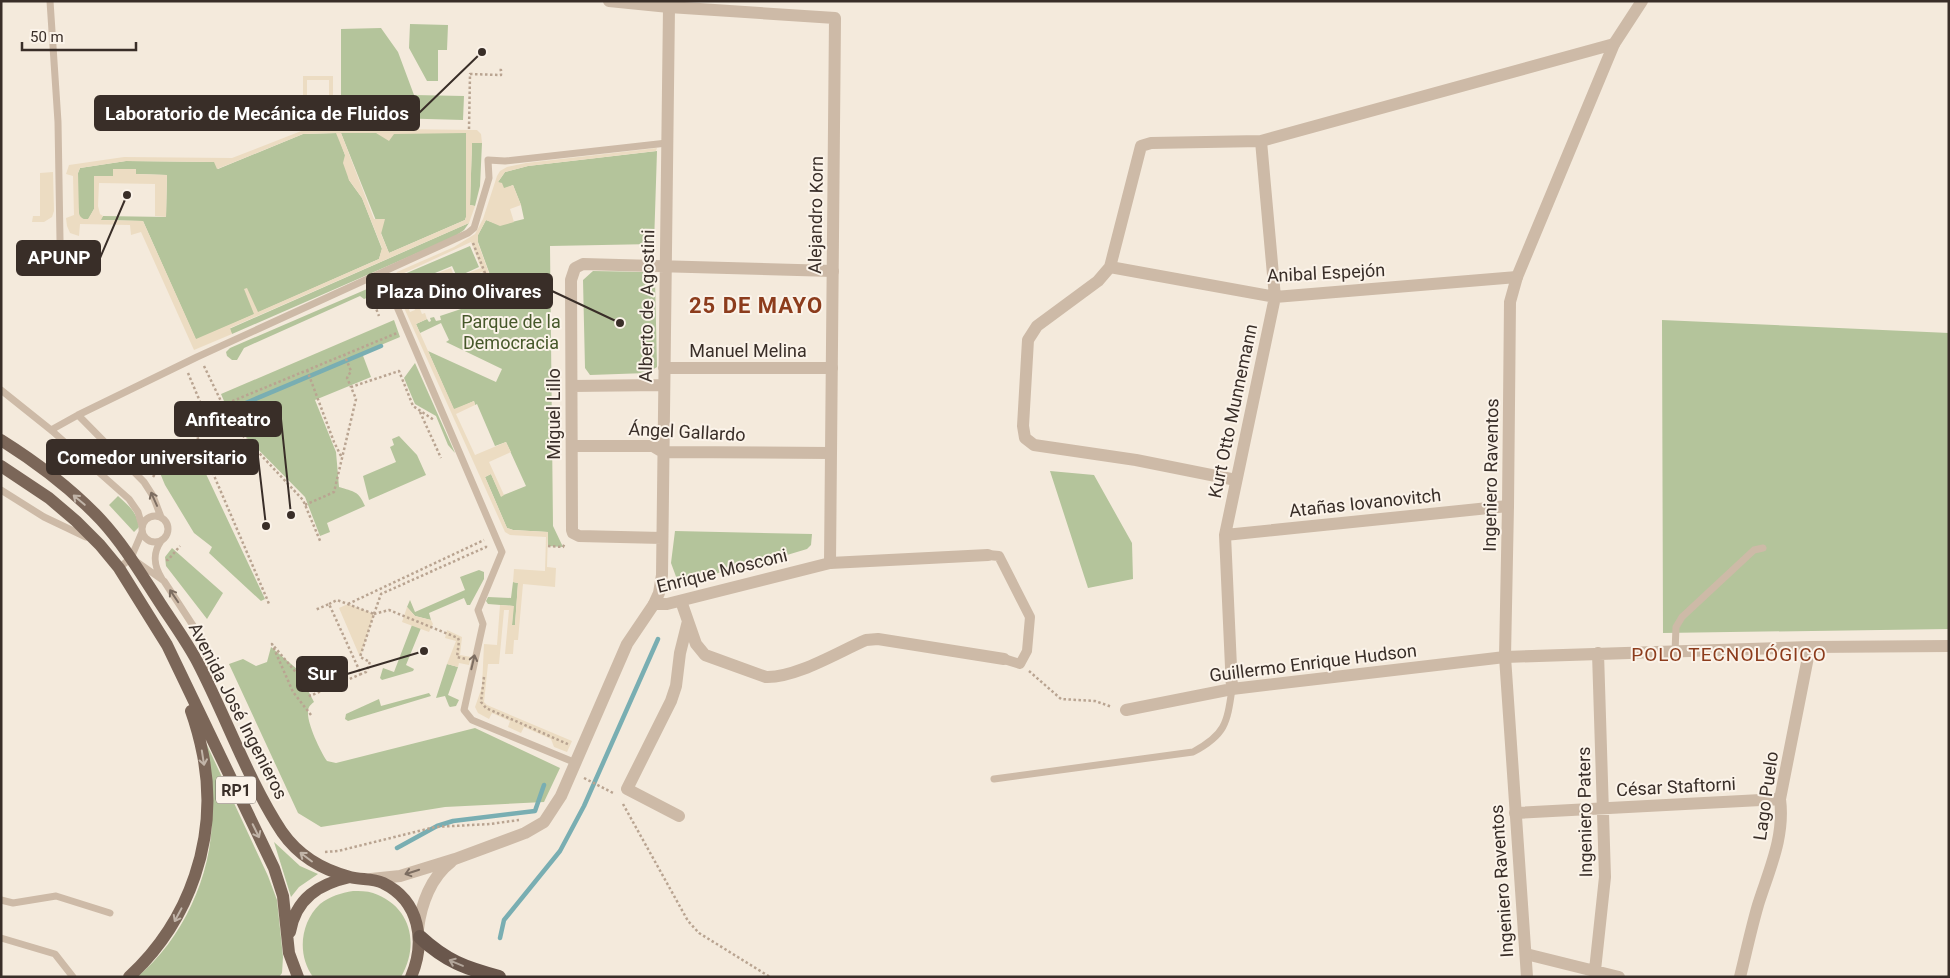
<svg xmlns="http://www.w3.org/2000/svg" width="1950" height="978" font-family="Roboto,sans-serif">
	<rect width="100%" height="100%" fill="#f4eadc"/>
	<path fill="#b4c49b" d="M410,24L448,25L447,50H438V81H427L409,48Z
		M381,28L398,52L414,95L464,96L463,120L356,117C347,115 344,112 341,103V29Z
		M337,133L345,155L349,180L362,198L382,249L379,259L196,340L143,221L100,220L103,216L166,217L167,175L136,174V169H113V176H94V209L88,220L80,218L78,208V173L80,168L126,161L215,162L218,169L303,134Z
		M341,133H467L466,217L465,220L389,253Z
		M472,142L482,143L480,186L475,206L470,205Z
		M657,151L654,244L550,246L553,526L563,547L548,546V532L513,530L507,528L485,477L491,474L501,496L526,486L506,442L495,446L477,404L475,405L474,401L454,410L428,351L496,382L502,369L446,342L449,340L441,323L420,333L416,324L427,319L429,322L431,321L430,318L434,317L436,321L441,320L440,316L491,299L490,297L497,294L478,242V235L486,220L500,225L524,219L521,205L513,185L504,189L498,182L505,172L528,166Z
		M469,223L464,230L454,237L232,334L229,329Z
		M470,246L479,267L457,277L452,266L406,285L402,275Z
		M593,271L648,272L655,279L657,367L647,373L590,375L585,368L583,280Z
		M374,286L377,291L375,295L364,299L360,296L244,348L237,360H232L227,356L226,352L230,348Z
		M394,320L400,337L362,353L371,377L315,400L336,452L339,487C354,492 358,490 365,506L327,523L330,532L320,536L305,497L238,429L232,420L221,394Z
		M1662,320L1949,333V629L1663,633Z
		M415,363L455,453L448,445L436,416L415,404L404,378Z
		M399,436L417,455L426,475L369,500L363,476L396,462L390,447L394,445L392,439Z
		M198,457L265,599L261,601L209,553L212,547L194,533L165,485L160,473Z
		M1050,471L1094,475L1132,543L1133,579L1088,588Z
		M118,496C129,506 137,512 139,527L134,532L109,505Z
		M675,531L812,534L811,545L807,549L754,565L678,582L671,563Z
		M172,548L223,593L207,619L166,566L165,557Z
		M479,570L484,572V579L470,605H467L464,598L429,613L431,620L415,616L407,607L410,600L415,612L465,590L460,577Z
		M513,582L518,583L515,625H512L513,606L488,604L486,601L488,597L511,598Z
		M412,625L421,628L406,665L414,669L413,671L382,680L380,678L383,668L394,672Z
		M271,647L297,669L314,702C310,705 308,707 308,712C307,723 320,751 327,761L336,763L475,728L560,768L544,802L445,807L321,827L298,813L229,664L243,659L256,666L267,662Z
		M447,664L458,667L448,695L459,700L456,706L450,707L449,706L445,696L436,698Z
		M429,693L431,696L348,721L345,719L346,714L379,699L381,706Z
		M207,745L268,876L277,900L283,957L282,973L279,977H137C183,940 213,873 212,814C211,791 209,768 207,745Z
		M274,842L300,866L318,874L299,887L291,897Z
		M353,891C359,891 367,891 373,893C411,906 420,944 401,977H313C297,955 300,923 320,904C330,896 341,893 353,891Z"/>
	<path fill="#ecdcc2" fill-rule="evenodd" d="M303,76H333V108H304V120H300L301,103L303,102ZM307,80H329V100H315V105H307Z
		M309,128L477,130L481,134L482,143H472L470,205L475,206L469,223L230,328L232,334L194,350L141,232L131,235L130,225L80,224L79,236L70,233L67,226L66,218L74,215L73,176L66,174L69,165L124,157L232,158ZM336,133L345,155L343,163L349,180L362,198L382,248L379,259L258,312L247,288L244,289L254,314L196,339L143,221L101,220L103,216L100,214L98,206L99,183L155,184V216L166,217L167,175L136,174V169H113V176H94V209L88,219H83L79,215L78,173L80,168L126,161L214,162L217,169L303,134ZM341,133H376L389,141L394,134L466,133V217L465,220L389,253L381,234L385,219H374Z
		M657,148L656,151L528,166L505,172L498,182L502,183L504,188L513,185L521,205L510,209L514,222L500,226L486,220L478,235V243L494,287L484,291L481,284L486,282L482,272L440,288L435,274L451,268L455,278L481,268L471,242L402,274L398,283L410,312L415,310L412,301L416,299L422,314L425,313L427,319L416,324L454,409L474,401L475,405L456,414L475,455L506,442L511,452L489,462L504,495L501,497L491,474L485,477L507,528L513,530L548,532L547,567L556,568L555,587L523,584L518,640H514L513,654H505L509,610H504L499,664H488L484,702L487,705L572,741L567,752L554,747L551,739L524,727L521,733L508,727L510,721L492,713L489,719L478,713L475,707L482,687L484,644L497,645L500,605L514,606L512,625H515L518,583L513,582L514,569L545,571L546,537L510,535L505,532L396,290L393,279L397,272L454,247L475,234L483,219L497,176L500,171L507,167L526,163Z
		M53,172L54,211L52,217L44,222H32L33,216H40V173Z
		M348,604L374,614L360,657L339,608Z
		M407,607L415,616L431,620L433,624L429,632L402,622Z
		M447,630L462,637L460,655L471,657L469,665L459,663L458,667L447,664L456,641L445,638Z"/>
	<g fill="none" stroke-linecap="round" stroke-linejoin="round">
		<path stroke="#79aeb2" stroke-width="4.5" d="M234,408L381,346
			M397,848L437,826L453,821L535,811L544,785
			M500,938L504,920L560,851L584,806L658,639"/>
		<path stroke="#b9a491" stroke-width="2.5" stroke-dasharray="2.5 2.5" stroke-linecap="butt" d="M469,129L470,74L501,75V70H499
			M473,243L491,288
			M369,291L379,316
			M344,354L351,371L347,378L351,387
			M204,366L232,424L303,500L321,543
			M307,370L334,442L341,456
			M188,373L209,423L194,430
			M223,405L397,333
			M420,412L441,458
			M209,423L228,416
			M194,428L200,444
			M206,457L201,460L196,447L201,445L206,457L267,599L269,604
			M153,477L155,474L196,457L192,448L200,444
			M305,505L334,492L356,399L351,387L399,371L413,406L434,420
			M548,546L563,547L565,543
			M166,560H168L180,546
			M329,604L337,600L374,614L360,657L370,662L366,672L361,674
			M348,604L484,540
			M374,614L389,610L458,638L459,641L457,657L466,659
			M374,614L381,594L486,547V545
			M1029,671L1061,699L1095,701L1112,707
			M484,677L481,702L486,708L570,745
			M311,715L293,692L272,644L305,683L310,696L361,674L329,604L315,610
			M584,778L615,794
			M623,804L688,921L699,933L770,977
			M325,852L338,851L435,827L490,824L519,820"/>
		<path stroke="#cdbaa7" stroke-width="7" d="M50,1L58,122L60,240
			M383,274L502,552L478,610L483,624L464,710L472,720L576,763
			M1,390L51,430L129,499L138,512L142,526
			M78,415L144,482L153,496L161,517
			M51,430L78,415L197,357L468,233L474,228L489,178L488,160L505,161L667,143
			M1,490L44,517L86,537
			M142 529a13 13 0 1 1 26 0a13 13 0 1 1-26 0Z
			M161,541C152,554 154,566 162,579
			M137,562L164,581L205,644L209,678
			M119,568L131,558L142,532
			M1675,652L1676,627L1682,617L1754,550L1763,548
			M994,779L1193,752C1225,735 1227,724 1232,689
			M1,900L13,903L56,896L110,913
			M1,938L55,954L73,977"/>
		<path stroke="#cdbaa7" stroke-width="10" d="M988,555L999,556L1030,617L1027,651L1020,664L1004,659"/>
		<path stroke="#cdbaa7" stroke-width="12" d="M1110,267L1275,297L1517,277
			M664,368H832
			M572,386L663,385
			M572,446H653L663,452L830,453
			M1236,480L1136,460L1034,445L1025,438L1023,426L1028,340L1037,326L1098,281L1110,267L1141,146L1151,143L1261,141L1614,44
			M1225,535L1508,506
			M662,538L579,536L573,533L572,530L571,280L575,268L583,264L833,271
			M830,563L988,555
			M681,601L696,644L705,655L766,677C796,678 838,652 866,640L878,639L1004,659
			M654,604L659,593L662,575L669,7
			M1232,689L1225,535L1275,297L1261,141
			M1126,710L1232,689L1505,657L1810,647L1949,646
			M1515,813L1780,799
			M679,816L627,789L671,701L676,686L680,653L688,621
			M1526,954L1619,977
			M1595,970L1605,877L1598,653
			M1740,977C1746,953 1751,929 1758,905C1769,870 1785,837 1780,799L1810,647"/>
		<path stroke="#cdbaa7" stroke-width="12" d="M371,879L400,876L455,859L525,833L544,822L561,796L627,644L654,604H667L830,563L835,18L669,7L609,1
			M418,929C421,904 431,877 451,862
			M1527,977L1505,657L1508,506L1510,302L1517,277L1614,44L1642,1"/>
		<path stroke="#7b6658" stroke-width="12" d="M1,440C36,462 72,489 101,520C124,545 141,574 160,603C173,623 187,642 198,663C227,719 248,780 282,832C298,855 323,870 350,877C361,880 372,878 383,883C420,901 426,942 411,977
			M1,466L49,498L76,521L100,545L119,568L167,645L274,868L283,896L289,953L298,977
			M290,932C296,898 319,884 350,877
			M129,977C190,921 219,837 203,755C200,740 196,725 191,711"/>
		<path stroke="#6a574c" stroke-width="14" d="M420,937C446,961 465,968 499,977"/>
	</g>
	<defs><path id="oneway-shaft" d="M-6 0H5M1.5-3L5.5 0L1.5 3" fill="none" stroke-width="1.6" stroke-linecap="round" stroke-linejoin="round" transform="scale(1.25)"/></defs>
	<g stroke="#7c6d61">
		<use href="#oneway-shaft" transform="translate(154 499) rotate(-114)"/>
		<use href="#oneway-shaft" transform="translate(174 596) rotate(-124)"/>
		<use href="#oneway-shaft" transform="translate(473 662) rotate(-77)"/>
		<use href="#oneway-shaft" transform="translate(412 872) rotate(162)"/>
	</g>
	<g stroke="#c1b4a8">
		<use href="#oneway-shaft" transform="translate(79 500) rotate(-140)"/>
		<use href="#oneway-shaft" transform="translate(203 758) rotate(81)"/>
		<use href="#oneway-shaft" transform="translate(256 831) rotate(64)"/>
		<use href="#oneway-shaft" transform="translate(306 857) rotate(-143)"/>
		<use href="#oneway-shaft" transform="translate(178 915) rotate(118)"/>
	</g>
	<use stroke="#b2a59a" href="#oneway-shaft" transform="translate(456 963) rotate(-157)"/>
	<g text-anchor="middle" stroke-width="4" stroke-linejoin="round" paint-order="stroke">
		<rect fill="#fbf3e9" stroke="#736962" stroke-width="1" x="216" y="776.5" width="40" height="27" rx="4"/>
		<g font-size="16" font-weight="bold" fill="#392e28">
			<text x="236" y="796">RP1</text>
		</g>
		<g font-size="18" fill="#392e28" stroke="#fbf3e9">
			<text transform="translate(816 215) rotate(-89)" y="6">Alejandro Korn</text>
			<text transform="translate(1326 273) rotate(-3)" y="6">Anibal Espejón</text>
			<text transform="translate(647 306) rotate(-89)" y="6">Alberto de Agostini</text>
			<text x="748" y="357">Manuel Melina</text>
			<text transform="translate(1233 411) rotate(-78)" y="6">Kurt Otto Munnemann</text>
			<text transform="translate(554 414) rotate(-90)" y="6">Miguel Lillo</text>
			<text transform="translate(687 432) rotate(3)" y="6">Ángel Gallardo</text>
			<text transform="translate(1491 475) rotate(-89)" y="6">Ingeniero Raventos</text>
			<text transform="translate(1365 503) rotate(-6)" y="6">Atañas Iovanovitch</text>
			<text transform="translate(722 571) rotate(-14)" y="6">Enrique Mosconi</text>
			<text transform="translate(1313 663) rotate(-7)" y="6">Guillermo Enrique Hudson</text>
			<text transform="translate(238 711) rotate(63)" y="6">Avenida José Ingenieros</text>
			<text transform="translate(1676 787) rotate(-3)" y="6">César Staftorni</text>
			<text transform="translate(1766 796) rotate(-82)" y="6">Lago Puelo</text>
			<text transform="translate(1585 812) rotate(-91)" y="6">Ingeniero Paters</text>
			<text transform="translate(1502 881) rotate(-94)" y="6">Ingeniero Raventos</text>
		</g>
		<g font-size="18" fill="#46582a" stroke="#fbf3e9">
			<text x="511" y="328">Parque de la<tspan x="511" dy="21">Democracia</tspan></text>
		</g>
		<g font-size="19" letter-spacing="1" fill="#8c3c1c" stroke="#fbf3e9">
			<text x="1729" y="661">POLO TECNOLÓGICO</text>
		</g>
		<g font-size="22" font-weight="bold" letter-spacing="1" fill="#8c3c1c" stroke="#fbf3e9">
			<text x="756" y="313">25 DE MAYO</text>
		</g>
	</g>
	<path fill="none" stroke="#392e28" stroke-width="2" d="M482 52L419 113M127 195L100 258M620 323L552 291M291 515L281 419M266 526L258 457M424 651L347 674"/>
	<g fill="#392e28" stroke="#fbf3e9" stroke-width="2">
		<circle cx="482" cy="52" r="5"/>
		<circle cx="127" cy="195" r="5"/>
		<circle cx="620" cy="323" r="5"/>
		<circle cx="291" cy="515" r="5"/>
		<circle cx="266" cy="526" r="5"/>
		<circle cx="424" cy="651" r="5"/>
	</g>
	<g fill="#392e28" stroke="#392e28" stroke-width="2">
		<rect x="95" y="96" width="324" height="34" rx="5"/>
		<rect x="17" y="241" width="83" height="34" rx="5"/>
		<rect x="367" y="274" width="185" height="34" rx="5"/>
		<rect x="175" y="402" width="106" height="34" rx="5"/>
		<rect x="47" y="440" width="211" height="34" rx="5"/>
		<rect x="297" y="657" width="50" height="34" rx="5"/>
	</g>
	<g font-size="19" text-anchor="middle" font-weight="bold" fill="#fff">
		<text x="257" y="120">Laboratorio de Mecánica de Fluidos</text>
		<text x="59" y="264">APUNP</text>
		<text x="459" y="298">Plaza Dino Olivares</text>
		<text x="228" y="426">Anfiteatro</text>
		<text x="152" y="464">Comedor universitario</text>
		<text x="322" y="680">Sur</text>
	</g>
	<rect width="1950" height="978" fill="none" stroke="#392e28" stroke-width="5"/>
	<path d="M22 42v8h114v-8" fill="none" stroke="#392e28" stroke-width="2.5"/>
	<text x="30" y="42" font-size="15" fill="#392e28" stroke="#fbf3e9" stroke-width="4" paint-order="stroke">50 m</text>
</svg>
